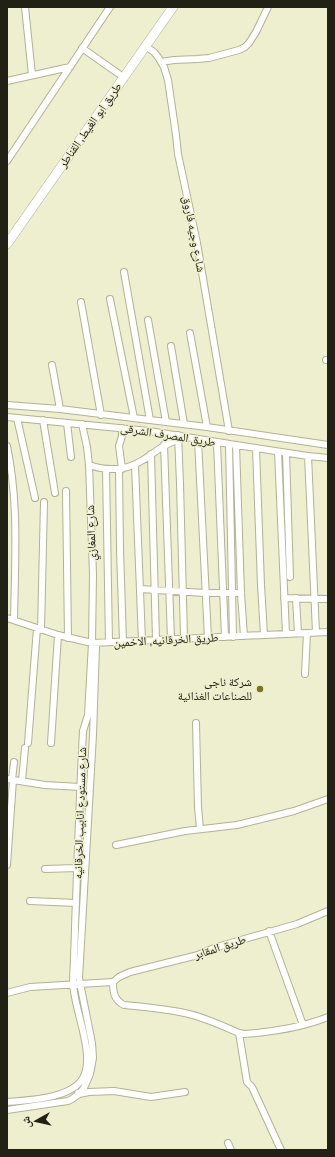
<svg xmlns="http://www.w3.org/2000/svg" width="335" height="1157" font-family="'Exo 2','Noto Naskh Arabic',sans-serif">
	<rect width="100%" height="100%" fill="#eeefcf"/>
	<g fill="none" stroke-linecap="round" stroke-linejoin="round">
		<defs>
			<path id="minor" d="M25,7L32,75
				M145,46L154,52L158,57L164,67L168,80L176,135L178,154L197,243L229,431
				M82,48L119,74
				M161,62L174,60L197,59L209,58L239,50L245,47L249,43L256,32L268,7
				M7,81L70,67
				M7,161L110,7
				M124,272L150,420
				M110,299L134,418
				M81,302L101,415
				M148,320L166,422
				M190,333L207,427
				M171,346L184,424
				M326,360H328
				M52,365L60,409
				M7,405L60,409L207,427L328,445
				M7,417L149,431L236,445L308,456L328,458
				M17,418L35,498
				M43,420L55,493
				M67,423L71,457
				M122,428V436L119,446L122,469
				M178,435L180,483L184,638
				M198,440L208,638
				M217,443L225,637
				M229,444L233,637
				M164,445L171,639
				M236,445L241,593L244,636
				M7,446C19,503 15,562 14,620
				M256,448L261,585L264,635
				M278,452L286,634
				M286,453L290,577
				M151,454L156,639
				M308,456L316,632
				M89,465C107,471 126,471 143,460C156,452 163,444 178,440
				M135,465L142,641
				M106,469L109,642
				M119,469L120,549L123,642
				M66,491L68,638
				M140,589L205,593H236
				M284,598L328,599
				M296,598L298,633
				M7,618L58,635L92,643L328,632
				M41,630L44,502
				M305,674L307,633
				M196,723L197,766L198,807L200,829
				M28,743L37,628
				M51,743L58,635
				M7,779L45,785L80,787
				M12,780L14,762
				M22,781L25,748
				M116,845L185,831L237,825L294,811L328,799
				M7,865L13,780
				M45,869L77,868
				M30,901L76,903
				M269,931L303,1025
				M113,982L119,977L130,972L198,955L214,948L241,940L297,924L328,911
				M7,993L30,987L113,982C113,992 114,1000 124,1005C146,1007 168,1009 189,1014C206,1018 223,1026 239,1033L244,1034C271,1032 303,1027 328,1017
				M239,1033L247,1082L252,1087L281,1150
				M78,1093L79,1094L89,1092L114,1091L151,1097L185,1092
				M7,1102C29,1100 71,1099 83,1078C96,1055 74,1010 73,983C73,974 74,965 74,956C75,938 75,920 76,901C78,845 80,788 83,731L88,715L92,643L93,574L89,465L87,447L82,424
				M7,1110L68,1101L72,1099L79,1094L84,1088L90,1074L93,1058L92,1043L79,978L93,735L96,646
				M228,1143L231,1150"/>
			<path id="secondary" d="M7,244L173,7"/>
		</defs>
		<use href="#minor" stroke="#b2b294" stroke-width="8"/>
		<use href="#secondary" stroke="#b2b294" stroke-width="10"/>
		<use href="#minor" stroke="#fff" stroke-width="6"/>
		<use href="#secondary" stroke="#fff" stroke-width="9"/>
	</g>
	<circle fill="#78771c" stroke="#eeefcf" stroke-width="1.5" cx="260" cy="689" r="4"/>
	<g text-anchor="middle" stroke-width="3" stroke-linejoin="round" paint-order="stroke">
		<g font-size="12" fill="#212116" stroke="#eeefcf">
			<text transform="translate(90 125) rotate(-55)" y="4">طريق ابو الغيط, القناطر</text>
			<text transform="translate(194 234) rotate(79)" y="4">شارع وجيه فاروق</text>
			<text transform="translate(168 435) rotate(9)" y="4">طريق المصرف الشرقى</text>
			<text transform="translate(91 533) rotate(-92)" y="4">شارع المغازي</text>
			<text transform="translate(166 640) rotate(-3)" y="4">طريق الخرقانيه, الاخمين</text>
			<text transform="translate(80 813) rotate(-88)" y="4">شارع مستودع انابيب الخرقانيه</text>
			<text transform="translate(220 947) rotate(-18)" y="4">طريق المقابر</text>
		</g>
		<g font-size="12" fill="#212116" stroke="#eeefcf" text-anchor="end">
			<text x="252" y="686">شركة ناجى<tspan x="252" dy="14">للصناعات الغذائية</tspan></text>
		</g>
	</g>
	<rect width="335" height="1157" fill="none" stroke="#212116" stroke-width="16"/>
	<g transform="translate(36 1121) rotate(262)" stroke="#eeefcf" stroke-width="3" paint-order="stroke">
	<path d="M0-3L7 15L0 10L-7 15Z" fill="#212116"/>
	<text y="-6" font-size="11" font-weight="bold" text-anchor="middle" fill="#212116">ش</text>
	</g>
</svg>
